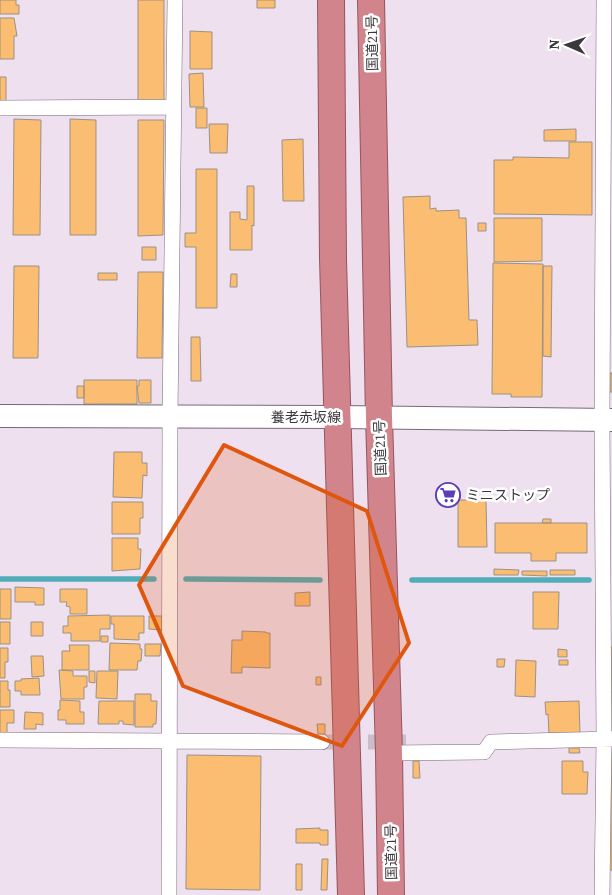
<svg xmlns="http://www.w3.org/2000/svg" width="612" height="895" font-family="'Source Serif 4','Noto Sans JP',serif">
	<rect width="100%" height="100%" fill="#eee0ef"/>
	<g fill="none" stroke-linecap="round" stroke-linejoin="round">
		<path stroke="#51adb8" stroke-width="5.5" d="M0,579H154
			M186,579L320,580
			M412,580H589"/>
	</g>
	<path fill="#fabd71" stroke="#9d9184" d="M0,0H16V5H19V14H0Z
		M138,0H164V101H138Z
		M257,0H275V8H257Z
		M0,18H14L17,36H14V59H0Z
		M190,31L212,32V69H190Z
		M203,73L204,107H190L189,74Z
		M0,77H6V103H0Z
		M196,108H207V128H196Z
		M14,119L41,120L40,235H13Z
		M70,119L96,120V235H70Z
		M138,120H164L163,235L138,236Z
		M209,124H228L227,153H210Z
		M576,129V141H544V130Z
		M303,139L304,201H283L282,140Z
		M569,142H592V215L494,214V160H513V157L569,158Z
		M196,169H217V308H196V247H185V233H196Z
		M247,186H254V226L252,225V250H230V212H240V219L247,220Z
		M430,196V209L436,208V211L459,210V218H466L469,320H477L478,345L407,347L403,197Z
		M494,218H542V261L494,262Z
		M478,223H486V231H478Z
		M142,247H156V260H142Z
		M493,263L543,264L542,397H511V394H492Z
		M14,266H39L38,358H13Z
		M543,266H552L551,357L543,356Z
		M138,272H163L162,358H137Z
		M98,273H117V280H98Z
		M231,274H237V287H230Z
		M191,337H200L201,381H191Z
		M610,373H612V392H610Z
		M84,380H137V404H84Z
		M139,380H151V403H139L137,386H139Z
		M77,386H84V398H77Z
		M114,452H142V463H147V476L143,475L142,498L113,497Z
		M458,500H486L487,547H458Z
		M112,502H143V518H140V534H112Z
		M543,519H551V523H542Z
		M495,523H587V553H556V561H531V553H495Z
		M112,538H138V549H141L140,569L112,571Z
		M494,569L519,570L518,575H494Z
		M550,570H575V575H550Z
		M522,571H547V576L522,575Z
		M15,587L44,588V605H35V602H15Z
		M0,589H11V619H0Z
		M60,589H87V614H70V607L66,606L67,602H60Z
		M310,592V606H295V593Z
		M533,592H559L558,629H533Z
		M110,615V629H100V641H71V633H63V626H68V616Z
		M111,616H144V633H139V640L114,639V624H111Z
		M149,616H162V630L149,629Z
		M0,622H10V644H0Z
		M31,622H43V636H31Z
		M242,631L266,632V633H270V668L242,667V673H231L232,640H242Z
		M101,636H108V642H101Z
		M110,643L140,644V649H142L141,661H138L137,670H109Z
		M145,644H161L160,656H145Z
		M69,645H89V670H62V651H70Z
		M609,647H612V692H609Z
		M0,648H8V662H5V678H0Z
		M558,649L567,650V657H558Z
		M31,656H43L44,676L32,677Z
		M497,659H505L504,667H497Z
		M516,660L536,661L535,697L515,696Z
		M559,660H568V665H559Z
		M59,670L73,671V676H87V687H84V699H61Z
		M89,671H95V683L89,682Z
		M97,671H118L117,699L96,698Z
		M316,677H321V685H316Z
		M39,678L40,695H21V691H15V681H21V679Z
		M0,681H8V690H10V707H0Z
		M609,692H612V736H608Z
		M135,694H151V701H157L156,724H153V727H135Z
		M60,700L80,701V712H84V724H66V720H58V710H60Z
		M99,701H134V725L123,724V721H119V724H98Z
		M579,701L580,734H549L548,714L546,715L545,702Z
		M0,710H14V723H7V736H0Z
		M25,712L43,713V725L36,724V729H24Z
		M317,724H325V734H318Z
		M569,748H579L580,753H569Z
		M610,751H612V870H609Z
		M187,755L261,756L260,890L186,889Z
		M413,761H419L420,778H413Z
		M562,761H583V772H588L587,794H562Z
		M320,828V830H328V845H320V843H296V829Z
		M322,859H328L327,890H321Z
		M296,864H302V890H296Z"/>
	<g fill="none" stroke-linecap="round" stroke-linejoin="round">
		<path stroke="#cabecb" stroke-width="15" stroke-dasharray="15 8" stroke-linecap="butt" d="M322,742H410"/>
		<defs>
			<path id="minor" d="M0,108L174,107
				M0,740L322,742
				M389,753L484,752L491,742L612,739
				M169,895L170,417L175,0
				M602,895L604,739L602,420L604,0"/>
			<path id="secondary" d="M0,416L338,417L612,420"/>
			<path id="trunk" d="M331,0L333,259L351,895
				M371,0L379,417L389,753L391,895"/>
		</defs>
		<use href="#minor" stroke="#766a77" stroke-width="16"/>
		<use href="#secondary" stroke="#766a77" stroke-width="24"/>
		<use href="#trunk" stroke="#96555e" stroke-width="28"/>
		<use href="#minor" stroke="#fff" stroke-width="15"/>
		<use href="#secondary" stroke="#fff" stroke-width="22"/>
		<use href="#trunk" stroke="#d2848c" stroke-width="26"/>
	</g>
	<path fill="#df570e" fill-opacity="0.2" stroke="#df570e" stroke-width="4" stroke-linejoin="round" d="M224,445L367,511L409,643L342,746L183,686L139,585Z"/>
	<defs>
		<symbol id="supermarket-ring" viewBox="-11 -11 22 22"><circle r="9.5" fill="#fff" stroke="#5a3fb7" stroke-width="1.5"/><path d="M-6-5.5h2.5l.6 2H6L4.5 2H-2.5L-4.4-4H-6ZM-1.5 3.2a1.3 1.3 0 1 0 .1 0ZM3 3.2a1.3 1.3 0 1 0 .1 0Z" fill="#5a3fb7"/></symbol>
	</defs>
	<g fill-rule="evenodd">
		<use href="#supermarket-ring" x="434" y="481" width="28" height="28"/>
	</g>
	<g text-anchor="middle" stroke-width="5" stroke-linejoin="round" paint-order="stroke">
		<g font-size="14" fill="#3c373d" stroke="#fff">
			<text transform="translate(372 43) rotate(-91)" y="5">国道21号</text>
			<text x="306" y="422">養老赤坂線</text>
			<text transform="translate(380 448) rotate(-92)" y="5">国道21号</text>
			<text transform="translate(391 852) rotate(-91)" y="5">国道21号</text>
		</g>
		<g font-size="14" fill="#3c373d" stroke="#fff" text-anchor="start">
			<text x="466" y="500">ミニストップ</text>
		</g>
	</g>
	<g transform="translate(567 45) rotate(272)" stroke="#ffffff" stroke-width="4" paint-order="stroke">
	<path d="M0-4L9 19L0 12L-9 19Z" fill="#3c373d"/>
	<text y="-8" font-size="14" font-weight="bold" text-anchor="middle" fill="#3c373d">N</text>
	</g>
</svg>
